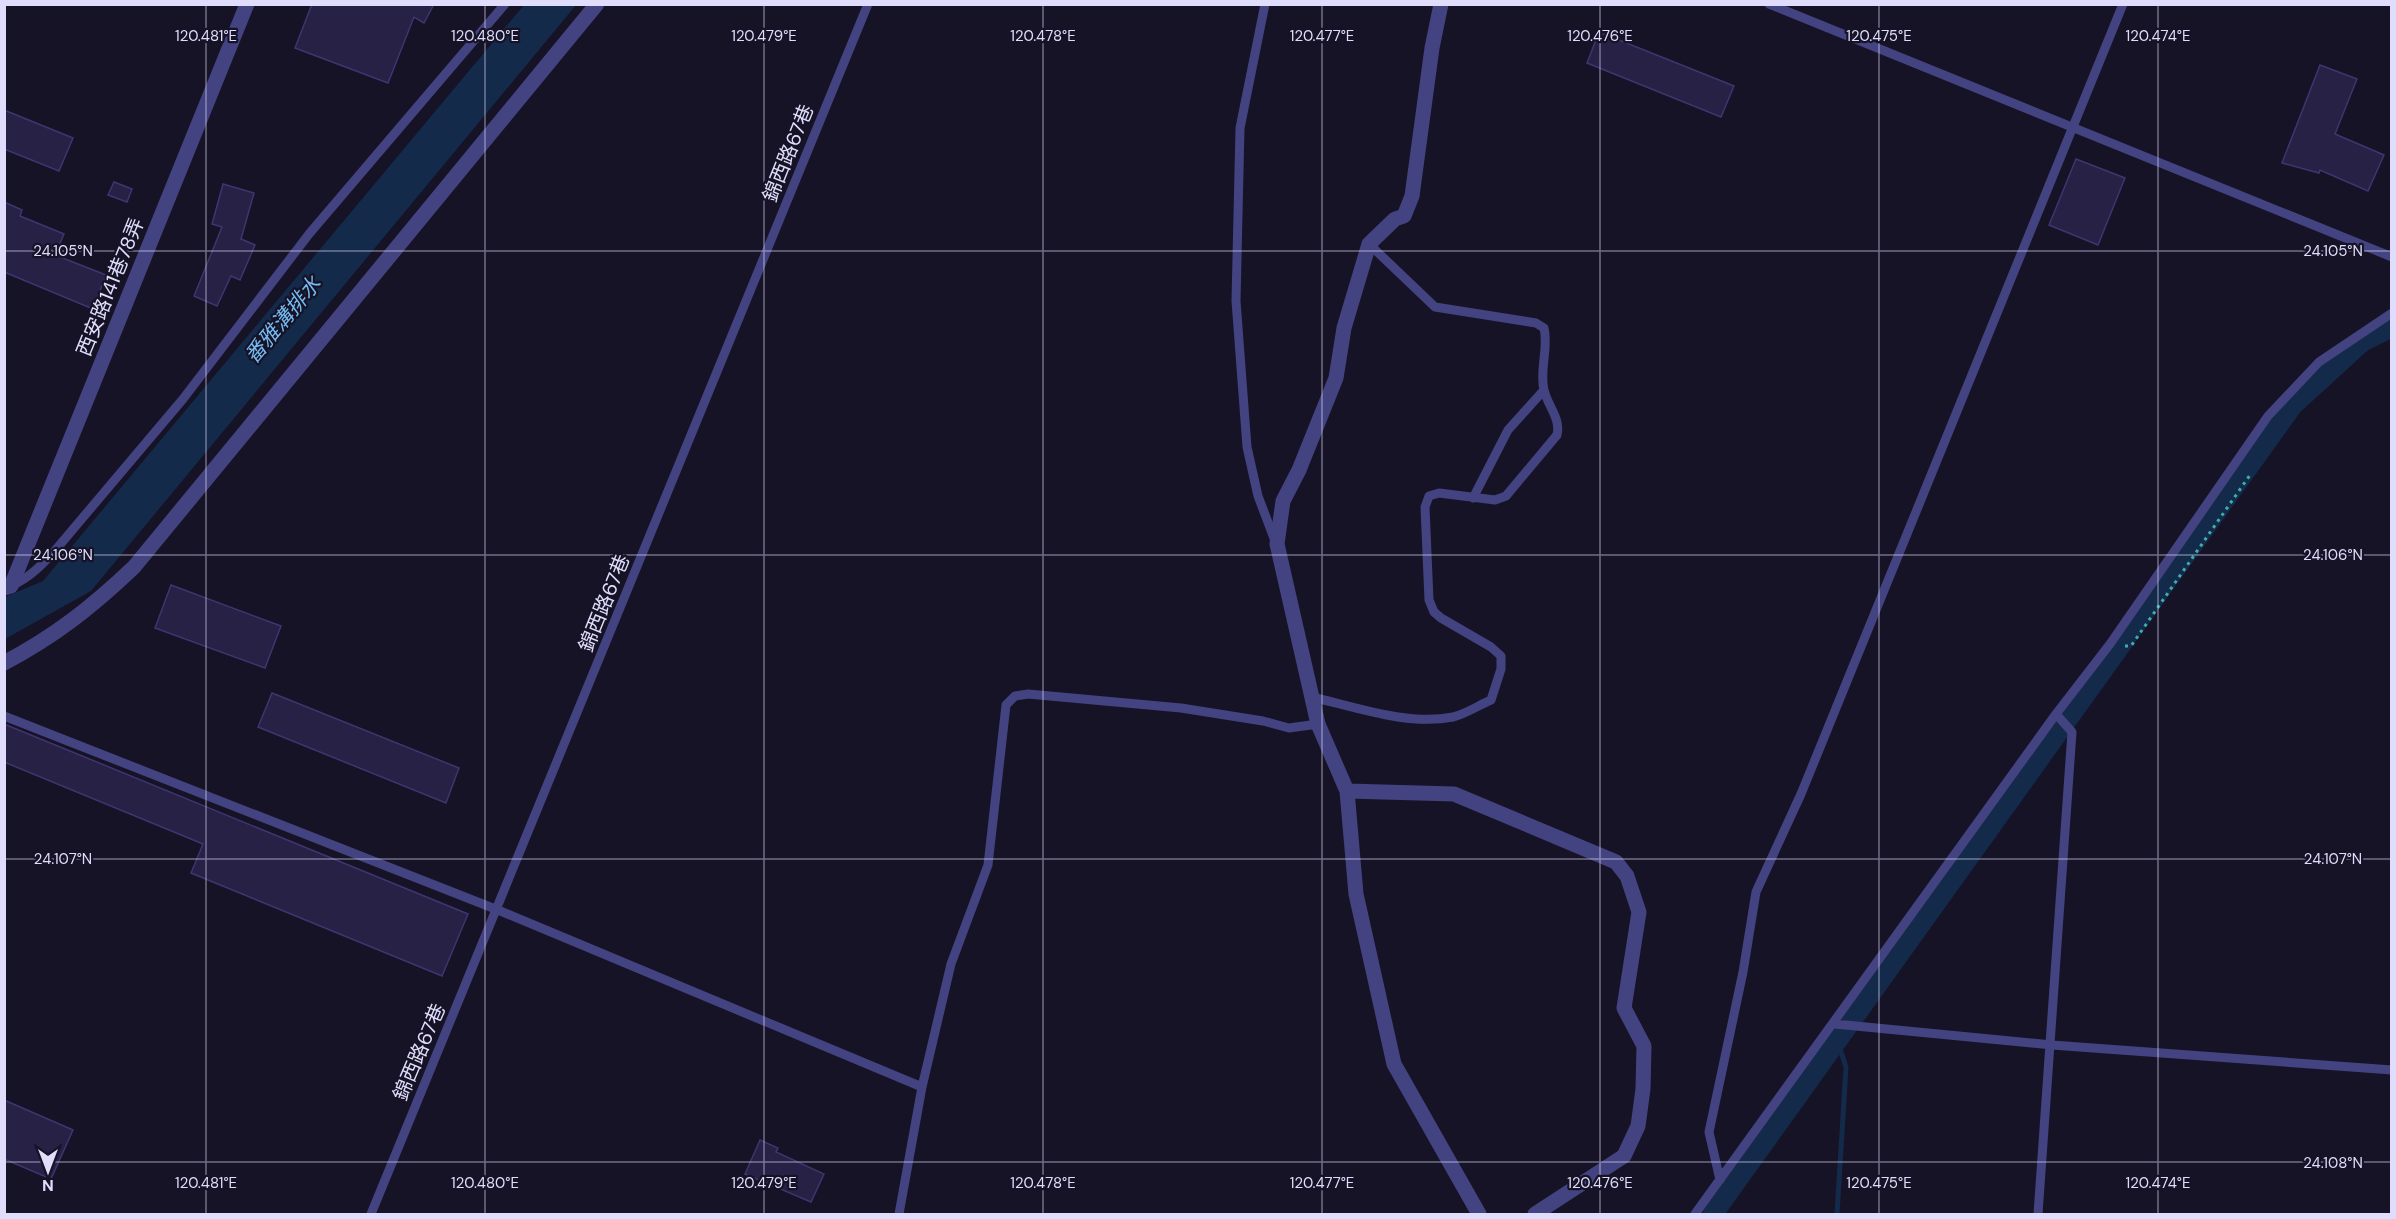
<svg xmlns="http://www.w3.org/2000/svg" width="2396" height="1219" font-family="'DM Sans','Noto Sans TC',sans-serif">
	<rect width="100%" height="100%" fill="#161327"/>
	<path fill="#142a4a" d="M524,5H576L91,591L5,639V597L43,581Z"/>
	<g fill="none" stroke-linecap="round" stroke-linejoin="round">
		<path stroke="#142a4a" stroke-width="5" d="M1837,1214L1846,1067L1837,1040"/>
		<path stroke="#142a4a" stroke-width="20" d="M1713,1214L2293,405L2362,342L2392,327"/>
	</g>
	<path fill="#272146" stroke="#3f3570" stroke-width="1.5" d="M312,4H434L424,23L414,17L388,83L295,48Z
		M1599,32L1734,86L1721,117L1587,63Z
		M2320,65L2357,79L2335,134L2384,155L2368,191L2320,170L2319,173L2282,163Z
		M4,110L73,138L59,171L4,149Z
		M2076,159L2125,178L2098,245L2049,225Z
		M114,182L132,189L127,202L108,195Z
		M223,184L254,193L241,239L255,245L240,280L231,276L217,306L194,296L222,227L212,224Z
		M4,202L22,210L20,216L64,234L55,255L106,275L93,309L4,272Z
		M171,585L281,626L265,668L155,628Z
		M272,693L459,768L446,803L258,727Z
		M4,724L468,914L442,976L191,873L203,844L4,762Z
		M4,1100L73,1130L51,1179L4,1159Z
		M760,1140L778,1148L776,1152L824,1174L811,1202L745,1174Z"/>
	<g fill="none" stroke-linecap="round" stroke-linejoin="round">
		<path stroke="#3dafa5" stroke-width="3" stroke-dasharray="3 4.5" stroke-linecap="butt" d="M2125,646H2131L2250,475"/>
		<path stroke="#444381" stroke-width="9" d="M1265,4L1240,128L1236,301L1247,447L1258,496L1275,541
			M1769,4L2392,257
			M1473,498L1508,430L1544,390
			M11,586C31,577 44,563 58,547L183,399L309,234L505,4
			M1312,697C1355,707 1408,726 1453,717C1466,714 1479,705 1491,700L1501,669V656L1491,647L1441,618L1434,612L1429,600L1425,507L1429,496L1439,493L1495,500L1506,496L1557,435C1561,418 1548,407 1544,390C1539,370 1549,348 1544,328L1536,323L1435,307L1369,244
			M4,716L498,910L922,1087
			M1835,1024L2052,1045L2392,1070
			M1720,1180L1709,1132L1743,972L1756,892L1801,794L2123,4
			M371,1214L868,4
			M899,1214L922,1087L951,964L988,865L1006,705L1015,696L1028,694L1181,708L1263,721L1289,728L1318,724
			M1695,1214L2056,714L2110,644L2268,416L2319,362L2392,313
			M2038,1214L2072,732L2056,714"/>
		<path stroke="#444381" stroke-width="15" d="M1441,4L1432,48L1412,196L1404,216L1395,219L1369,244L1344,328L1336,378L1299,470L1283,501L1277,544L1318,724L1347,791L1356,894L1394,1064L1479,1214
			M4,588L11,586L247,4
			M4,663C55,636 92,607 134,567L597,4
			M1347,791L1454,794L1616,862L1627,876L1639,912L1624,1008L1644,1046L1643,1089L1638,1126L1624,1156L1535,1214"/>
	</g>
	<path fill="none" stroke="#dfddfb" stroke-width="1.5" stroke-opacity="0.45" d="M206,4V1214M485,4V1214M764,4V1214M1043,4V1214M1322,4V1214M1600,4V1214M1879,4V1214M2158,4V1214M4,251H2392M4,555H2392M4,859H2392M4,1162H2392"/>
	<g text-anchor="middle" stroke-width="4.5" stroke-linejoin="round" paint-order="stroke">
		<g font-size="20" fill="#dfddfb" stroke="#161327">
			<text transform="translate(788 153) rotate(-68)" y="7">錦西路67巷</text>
			<text transform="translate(110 287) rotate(-68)" y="7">西安路141巷78弄</text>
			<text transform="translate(604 603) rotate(-68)" y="7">錦西路67巷</text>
			<text transform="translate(419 1052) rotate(-67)" y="7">錦西路67巷</text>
		</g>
		<g font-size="21" font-style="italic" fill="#75bbf1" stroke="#161327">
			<text transform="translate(283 320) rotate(-50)" y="7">番雅溝排水</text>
		</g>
	</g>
	<g font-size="15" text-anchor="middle" fill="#dfddfb" stroke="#161327" stroke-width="4.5" stroke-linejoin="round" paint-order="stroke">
		<text x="206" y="41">120.481°E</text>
		<text x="485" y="41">120.480°E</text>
		<text x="764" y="41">120.479°E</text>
		<text x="1043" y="41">120.478°E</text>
		<text x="1322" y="41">120.477°E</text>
		<text x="1600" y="41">120.476°E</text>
		<text x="1879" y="41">120.475°E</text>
		<text x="2158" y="41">120.474°E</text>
		<text x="2333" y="256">24.105°N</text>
		<text x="63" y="256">24.105°N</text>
		<text x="2333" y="560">24.106°N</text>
		<text x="63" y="560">24.106°N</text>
		<text x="2333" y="864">24.107°N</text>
		<text x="63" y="864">24.107°N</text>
		<text x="2333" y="1168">24.108°N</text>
		<text x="206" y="1188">120.481°E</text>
		<text x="485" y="1188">120.480°E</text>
		<text x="764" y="1188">120.479°E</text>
		<text x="1043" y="1188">120.478°E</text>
		<text x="1322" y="1188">120.477°E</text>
		<text x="1600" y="1188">120.476°E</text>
		<text x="1879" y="1188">120.475°E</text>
		<text x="2158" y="1188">120.474°E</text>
	</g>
	<rect width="2396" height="1219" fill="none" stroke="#dfddfb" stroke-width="12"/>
	<g transform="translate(48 1171) rotate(180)" stroke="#161327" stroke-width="4.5" paint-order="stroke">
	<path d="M0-4.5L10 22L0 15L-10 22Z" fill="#dfddfb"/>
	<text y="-9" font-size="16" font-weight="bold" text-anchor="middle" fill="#dfddfb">N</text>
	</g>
</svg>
